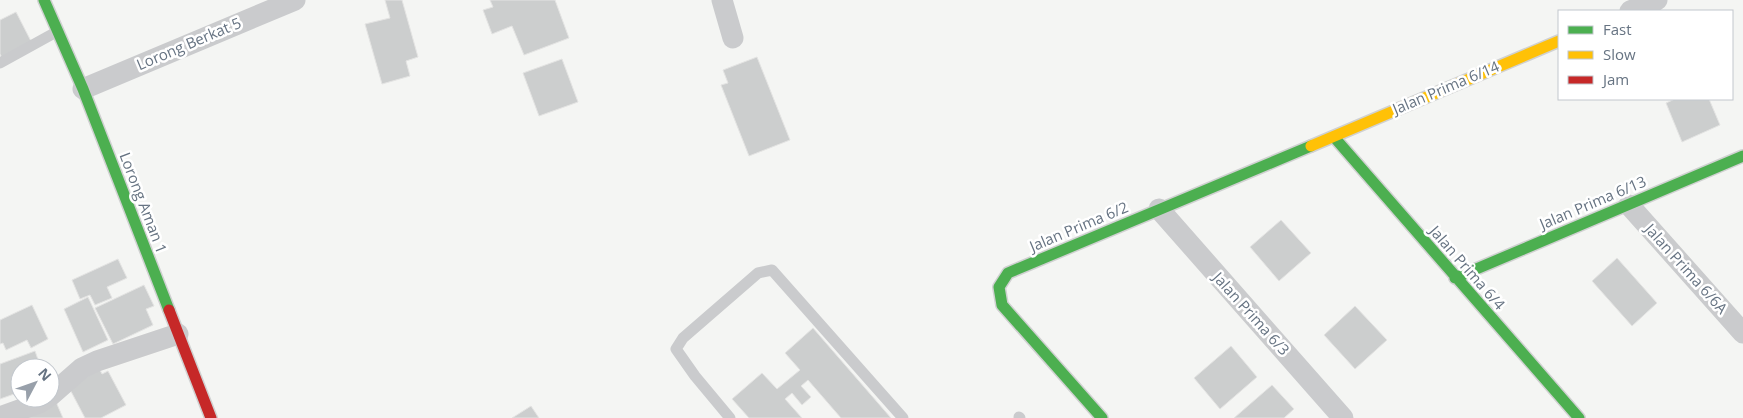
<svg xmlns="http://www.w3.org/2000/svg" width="1743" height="418" font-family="'Open Sans',sans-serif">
	<rect width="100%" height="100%" fill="#f4f5f3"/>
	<path fill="#cccece" stroke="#e4e4e3" d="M385,0H402L418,57L406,61L410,76L382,84L365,24L390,18Z
		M490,0H555L569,38L524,55L512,26L492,34L483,10L493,7Z
		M16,12L35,49L5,63L0,54V20Z
		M757,57L790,140L749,156L721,85L728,83L723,70Z
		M562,59L578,102L539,116L523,73Z
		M1675,99H1709L1720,125L1682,142L1666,103Z
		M1281,220L1311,253L1279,281L1250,247Z
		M1617,258L1657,303L1632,326L1592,281Z
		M118,259L127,278L107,287L112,298L95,305L90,295L80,299L72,280Z
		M144,285L154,306L146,309L153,325L113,344L95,308Z
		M88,297L108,340L83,352L64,309Z
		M32,305L48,339L31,348L27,340L6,350L3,343L0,344V320Z
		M1355,306L1387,340L1355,369L1324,335Z
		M813,328L891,418H841L808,380L801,386L811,397L802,405L792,393L785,399L802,418H749L732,399L762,373L777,389L800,370L785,353Z
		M1231,346L1257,377L1220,409L1194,378Z
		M35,351L41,368H20V392L0,399V364Z
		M97,364L102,374L108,371L126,405L101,418H85L65,380Z
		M1272,385L1294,409L1284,418H1234Z
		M56,402L63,418H17Z
		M531,406L539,418H512Z"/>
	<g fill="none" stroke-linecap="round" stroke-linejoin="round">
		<defs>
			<path id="fast" d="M44,0L83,89L169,310
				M1334,137L1579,418
				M1455,278L1743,156
				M1102,418L1002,305L999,287L1008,273L1311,146"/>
			<path id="slow" d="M1311,146L1559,41"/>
			<path id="jam" d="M169,310L211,418"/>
		</defs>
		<use href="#fast" stroke="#d0d1d1" stroke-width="14"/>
		<use href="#slow" stroke="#d0d1d1" stroke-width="14"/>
		<use href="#jam" stroke="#d0d1d1" stroke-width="14"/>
		<path stroke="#cacbcd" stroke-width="11" d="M0,63L58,31
			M1019,417L1020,418
			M730,418L695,376L676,349L683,338L758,273L772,270L903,418"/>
		<path stroke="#cacbcd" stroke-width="21" d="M722,0L733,38
			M1630,11L1657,0
			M83,89L295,0
			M1629,205L1743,333
			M1159,209L1343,418
			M50,396L82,368L97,361L178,334
			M0,417L39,403L47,398"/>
		<use href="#fast" stroke="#4caf50" stroke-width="11"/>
		<use href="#slow" stroke="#ffc107" stroke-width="11"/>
		<use href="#jam" stroke="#c62828" stroke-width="11"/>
	</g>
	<g text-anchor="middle" stroke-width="5" stroke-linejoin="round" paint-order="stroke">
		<g font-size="15" fill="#667382" stroke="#fff">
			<text transform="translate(189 44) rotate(-23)" y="5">Lorong Berkat 5</text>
			<text transform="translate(1446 88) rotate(-23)" y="5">Jalan Prima 6/14</text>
			<text transform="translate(143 203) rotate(69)" y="5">Lorong Aman 1</text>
			<text transform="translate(1593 203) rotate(-23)" y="5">Jalan Prima 6/13</text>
			<text transform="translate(1079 227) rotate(-23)" y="5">Jalan Prima 6/2</text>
			<text transform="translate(1467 268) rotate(49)" y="5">Jalan Prima 6/4</text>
			<text transform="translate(1686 269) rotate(48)" y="5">Jalan Prima 6/6A</text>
			<text transform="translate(1251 314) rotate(48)" y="5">Jalan Prima 6/3</text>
		</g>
	</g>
	<rect x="1558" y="10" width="175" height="90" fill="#ffffff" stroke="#c2c7cd"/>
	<rect x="1568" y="26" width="25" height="8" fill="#4caf50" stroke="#c2c7cd"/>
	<text x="1603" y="35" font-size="15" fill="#667382">Fast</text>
	<rect x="1568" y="51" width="25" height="8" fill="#ffc107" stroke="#c2c7cd"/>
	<text x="1603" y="60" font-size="15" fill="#667382">Slow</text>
	<rect x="1568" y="76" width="25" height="8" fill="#c62828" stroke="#c2c7cd"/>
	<text x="1603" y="85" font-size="15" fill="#667382">Jam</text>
	<g transform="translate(35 383) rotate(49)"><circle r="24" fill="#ffffff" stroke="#c2c7cd"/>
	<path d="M0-4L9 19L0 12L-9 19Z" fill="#98a0aa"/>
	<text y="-8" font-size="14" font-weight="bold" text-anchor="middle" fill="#667382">N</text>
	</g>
</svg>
